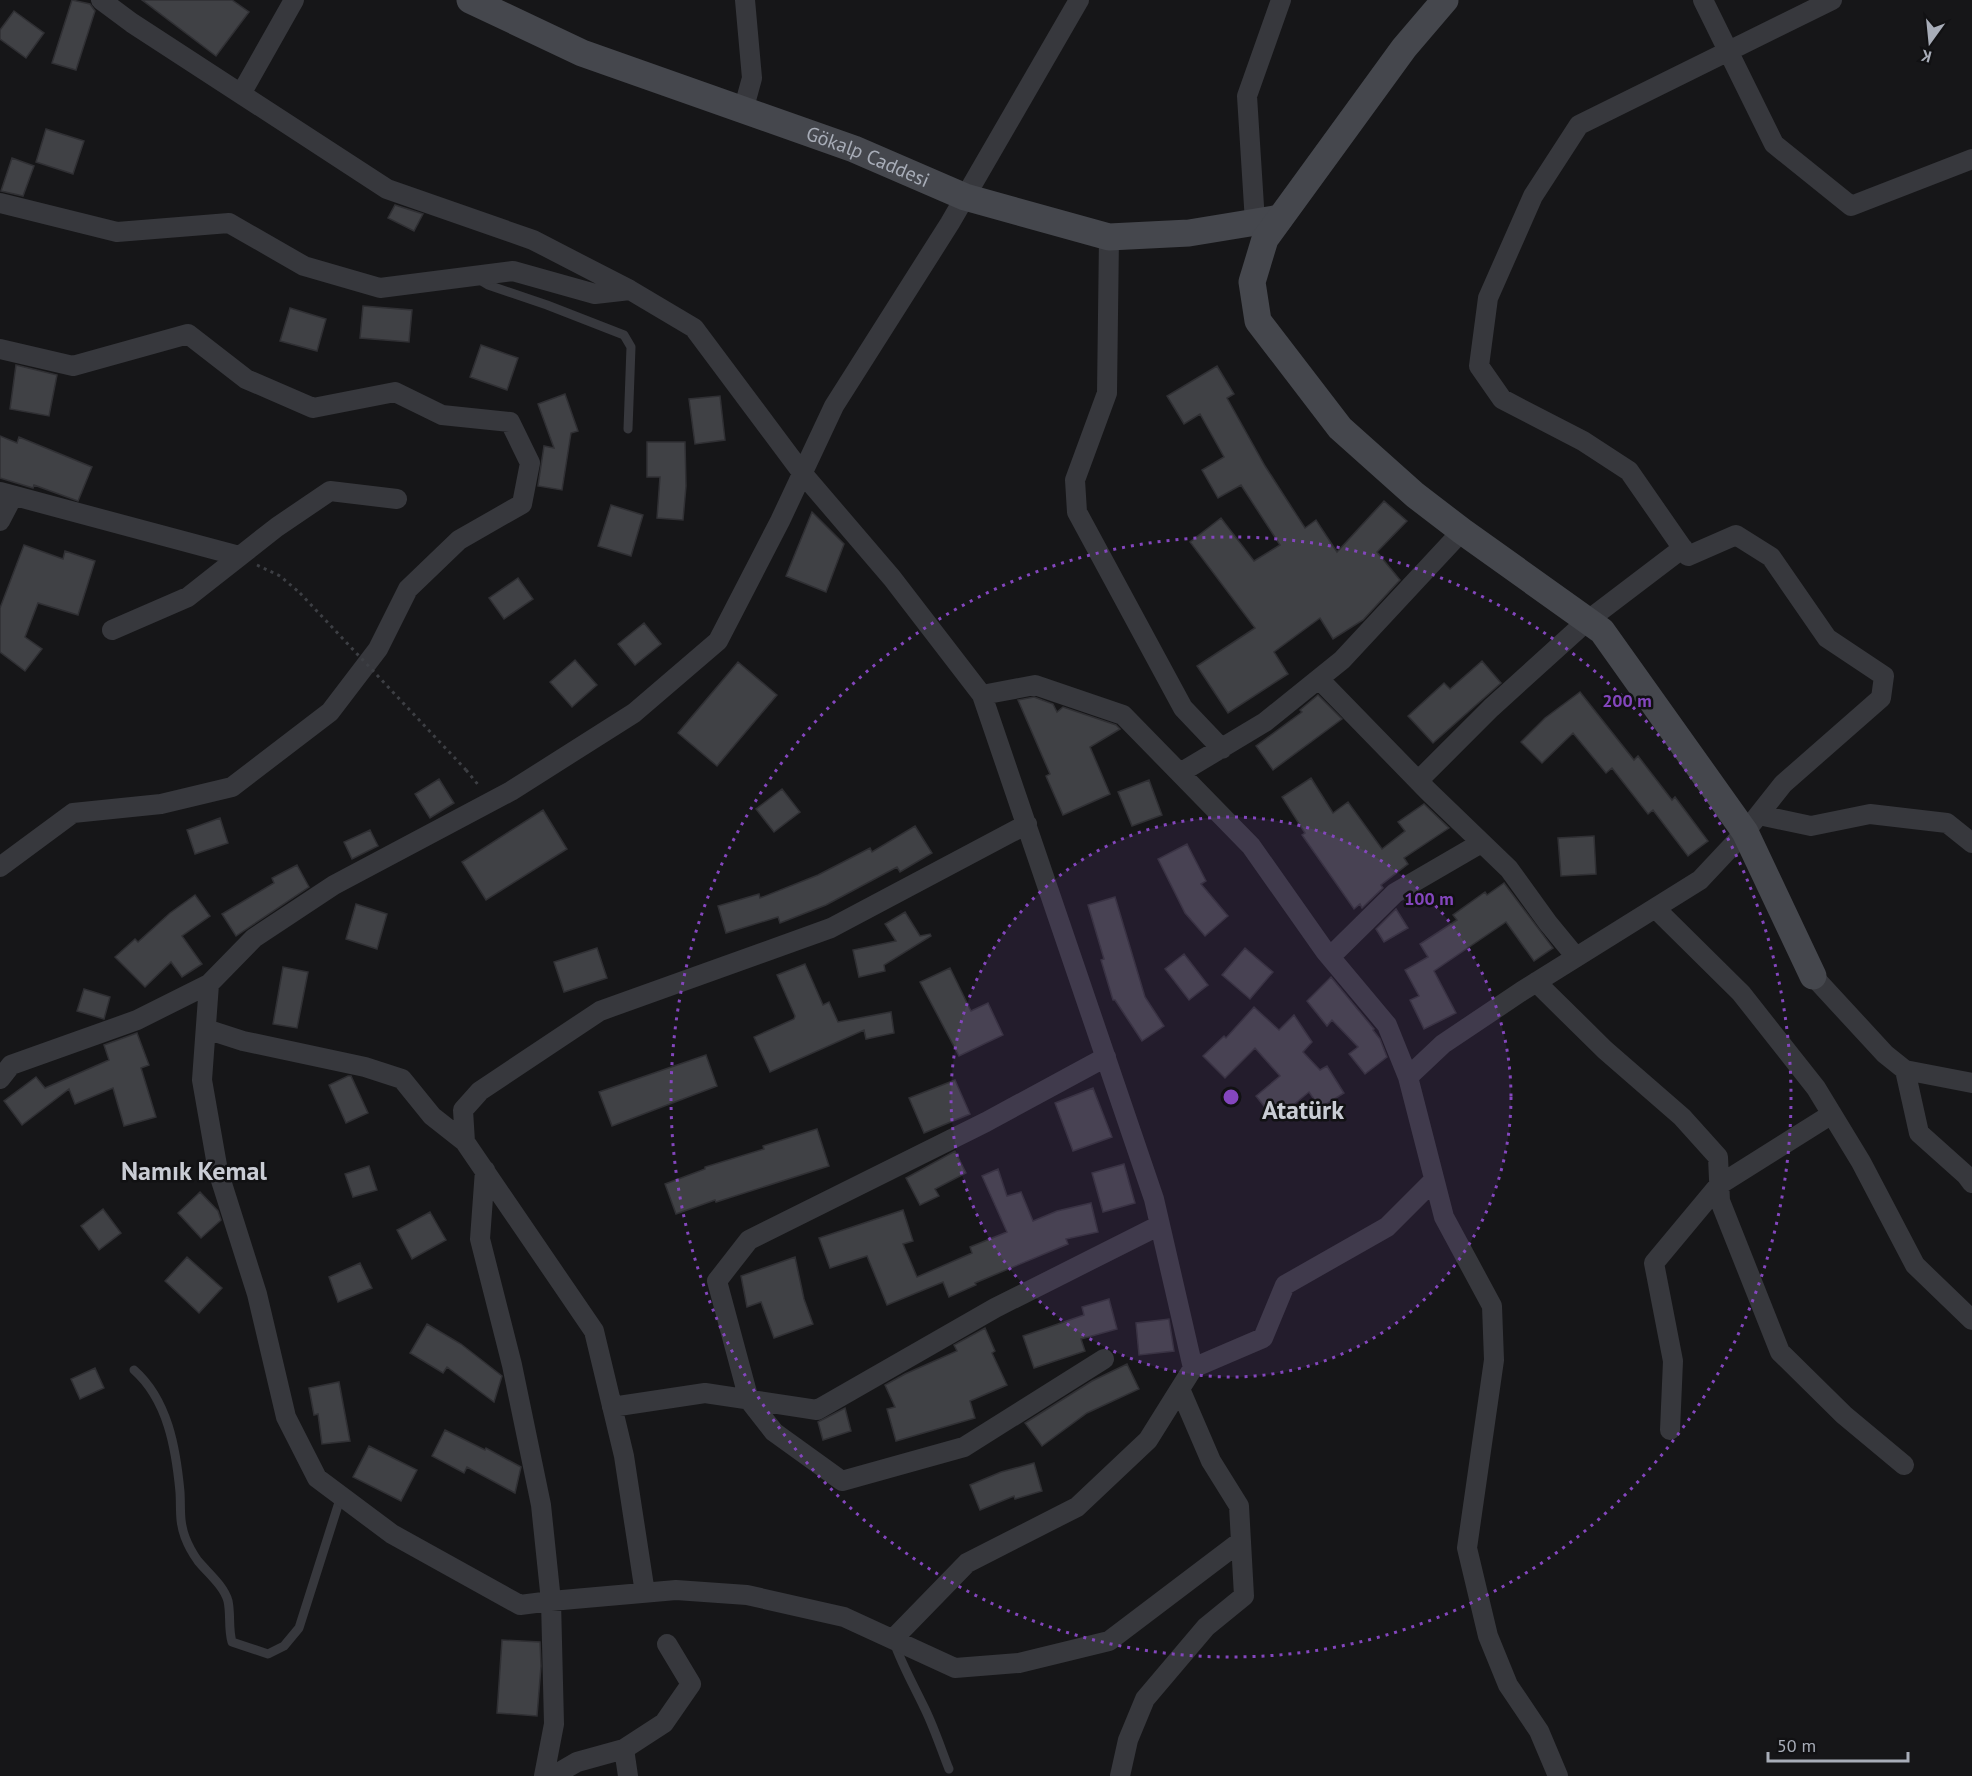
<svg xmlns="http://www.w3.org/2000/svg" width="1972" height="1776" font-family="'PT Sans',sans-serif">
	<rect width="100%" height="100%" fill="#161618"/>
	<path fill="#404145" stroke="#303034" stroke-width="1.5" d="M72,0L90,4L95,11L76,70L52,63Z
		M142,0H232L249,12L216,56Z
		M14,11L44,33L26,58L0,39V30Z
		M46,129L84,141L73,174L36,162Z
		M12,158L34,166L23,196L1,191Z
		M395,205L423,214L414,231L388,218Z
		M363,306L412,310L409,342L360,338Z
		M290,308L326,319L317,351L280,341Z
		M481,345L518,358L507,390L470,377Z
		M16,365L57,375L49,416L10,409Z
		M1217,366L1234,394L1227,398L1265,466L1305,528L1316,520L1337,552L1384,501L1407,521L1377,552L1400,580L1363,620L1333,639L1320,618L1274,652L1288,674L1228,713L1197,666L1255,628L1190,542L1221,518L1254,561L1280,545L1241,485L1218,498L1202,470L1224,457L1200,414L1184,424L1167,396Z
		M565,394L578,431L571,433L562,490L538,486L544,446L554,448L538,404Z
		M720,396L725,440L695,444L689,399Z
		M0,436L17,443L19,437L92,467L78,501L34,485L33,488L0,478Z
		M647,442H685L686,486L683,520L657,518L660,477H647Z
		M611,505L643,515L631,556L598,546Z
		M812,512L844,544L826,592L786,576Z
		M24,545L63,559L65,551L95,561L78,615L38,603L25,637L42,649L25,671L0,652V608Z
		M518,578L533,599L504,619L489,598Z
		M644,623L661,644L635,665L618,644Z
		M575,660L597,685L572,707L550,682Z
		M1482,661L1501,683L1433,743L1408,716L1444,683L1450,689Z
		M738,662L777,695L717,766L678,733Z
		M1580,692L1634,760L1638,756L1672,800L1675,797L1708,841L1688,856L1653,810L1648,814L1612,768L1606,773L1573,733L1542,763L1521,742L1545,718Z
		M1318,695L1342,719L1273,770L1256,746L1302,712L1300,710Z
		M1034,697L1053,704L1057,712L1063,707L1116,725L1120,729L1090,747L1110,794L1063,815L1046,776L1050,774L1018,700Z
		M1311,778L1333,813L1348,802L1382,849L1405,831L1398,822L1424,804L1449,828L1404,858L1408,864L1381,885L1383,888L1362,908L1360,904L1354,909L1302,835L1305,833L1282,797Z
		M439,779L454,803L430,818L415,794Z
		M1149,780L1162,815L1132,826L1118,792Z
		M782,789L800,812L774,832L756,809Z
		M543,810L567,849L486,900L462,862Z
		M220,818L228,843L195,854L187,830Z
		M915,826L932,853L900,872L897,867L826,905L780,923L778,917L726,933L718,906L759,894L760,898L818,875L870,848L872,852Z
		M370,830L378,846L352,859L344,842Z
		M1594,836L1596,874L1561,876L1558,838Z
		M1187,844L1206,881L1201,884L1228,916L1205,936L1185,913L1158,859Z
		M297,865L309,887L236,936L222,914L274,883L272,878Z
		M1504,883L1553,948L1534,961L1506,922L1434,971L1456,1013L1424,1029L1410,1000L1419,996L1405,970L1428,957L1420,944L1457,920L1453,915L1485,892L1487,895Z
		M195,895L210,916L182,936L202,964L182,977L171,962L145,987L115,957L135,939L138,942L170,913Z
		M1115,897L1145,997L1164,1026L1142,1041L1115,1000H1113L1101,960L1104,959L1088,905Z
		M356,904L387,914L377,949L346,939Z
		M1396,909L1408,928L1384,942L1376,929Z
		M905,912L920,936L930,934L931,936L884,965L885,971L859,977L853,950L896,941L885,924Z
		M597,948L607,978L564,992L554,962Z
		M1245,948L1273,972L1250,999L1222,975Z
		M1184,954L1208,985L1189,1000L1165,969Z
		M805,964L823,1005L829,1002L838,1022L891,1012L894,1033L866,1039L864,1030L770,1072L754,1037L794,1019L795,1016L777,975Z
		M283,967L308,972L297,1028L273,1024Z
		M950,968L971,1011L988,1003L1003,1035L959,1056L920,982Z
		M1331,977L1374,1029L1373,1030L1380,1039L1387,1057L1365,1074L1349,1054L1358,1047L1332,1020L1327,1026L1307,1001Z
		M84,989L110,997L104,1019L77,1011Z
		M1254,1007L1279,1030L1294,1015L1312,1042L1303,1052L1320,1070L1327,1066L1344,1093L1320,1108L1309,1092L1275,1120L1256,1096L1280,1076L1255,1048L1225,1078L1203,1056L1224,1036L1226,1038Z
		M137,1033L149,1065L141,1068L156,1117L124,1126L113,1088L75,1104L69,1089L22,1125L4,1101L36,1077L45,1088L109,1060L104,1045Z
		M706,1055L717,1086L612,1126L599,1092Z
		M348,1076H351L368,1113L346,1123L329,1085Z
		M955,1080L970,1114L924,1133L909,1098Z
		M1093,1088L1112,1137L1073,1151L1055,1103Z
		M817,1129L829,1166L716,1202L715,1200L676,1214L665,1184L705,1169V1167L764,1149L763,1146Z
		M955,1151L966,1173L935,1189L939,1196L920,1205L906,1178Z
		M1124,1164L1135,1203L1103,1212L1092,1173Z
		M369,1166L377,1190L353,1197L345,1174Z
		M998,1169L1007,1196L1021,1192L1033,1221L1057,1211L1091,1203L1098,1232L1066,1239L1068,1244L975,1283L976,1285L949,1297L943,1282L887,1305L867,1256L830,1268L819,1238L903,1210L913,1241L903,1244L917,1277L972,1253L970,1247L1007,1232L982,1176Z
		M200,1192L218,1211L221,1220L201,1238L178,1213Z
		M103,1209L121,1233L99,1250L81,1226Z
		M430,1212L446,1240L412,1259L397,1230Z
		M187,1257L222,1288L199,1313L165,1281Z
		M795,1257L804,1299L813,1324L774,1338L761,1302L747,1307L741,1276Z
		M360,1263L372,1288L338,1302L329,1277Z
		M1109,1299L1117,1329L1081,1339L1085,1351L1034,1368L1023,1336L1084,1315L1082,1307Z
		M1169,1319L1174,1351L1139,1355L1136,1323Z
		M427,1324L461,1344L502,1376L494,1402L447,1367L443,1373L410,1353Z
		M985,1328L995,1351L992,1353L1007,1385L970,1401L975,1418L896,1441L887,1409L895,1407L885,1385L905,1374L957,1351L954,1345Z
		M1127,1364L1139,1389L1087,1413L1042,1446L1025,1423L1092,1381Z
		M95,1368L104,1388L80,1399L71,1379Z
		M339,1382L350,1441L322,1444L318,1414L314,1415L309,1388Z
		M845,1408L851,1431L823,1440L818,1422Z
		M445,1430L485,1450L486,1448L521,1467L515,1493L467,1467L464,1473L432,1456Z
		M369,1446L417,1470L401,1501L353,1477Z
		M1034,1463L1042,1491L1015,1499L1014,1496L980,1510L970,1485L1001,1472Z
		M502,1640L540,1642L541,1666L537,1716L497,1713Z"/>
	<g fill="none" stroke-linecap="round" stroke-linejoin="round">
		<path stroke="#3d3f44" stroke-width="3" stroke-dasharray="3 4.5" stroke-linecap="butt" d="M257,565L280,576L300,593
			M466,770L480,787"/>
		<path stroke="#37383d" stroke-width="9" d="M478,279L488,285L547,305L624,335L631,347L628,429
			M134,1370C168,1400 176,1449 180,1492C181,1508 179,1521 185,1537C188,1545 193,1554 198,1561C208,1573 224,1586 228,1601C231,1615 228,1628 232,1642L268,1654L284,1646L299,1628L341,1496
			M894,1642C902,1665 914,1686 924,1707C934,1727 941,1749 949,1769"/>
		<path stroke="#37383d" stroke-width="20" d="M101,0L132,23L387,189L533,240L630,290L694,328L803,474L892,578L982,695L1154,1199L1193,1368
			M1079,0L950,223L834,406L780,521L718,641L634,713L511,791L334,885L254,938L209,984L202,1080L218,1171L257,1294L286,1417L317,1478L392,1534L520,1605L551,1601L676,1590L747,1595L844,1617L955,1668L1019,1663L1109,1641L1241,1541
			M1703,0L1774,144L1851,206L1972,159
			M241,94L294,0
			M743,111L752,78L745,0
			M0,203L117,232L229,223L304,266L380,288L513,271L595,294L630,290
			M1255,222L1247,96L1281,0
			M1109,237L1107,393L1075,480L1077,512L1183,708L1222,749
			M0,349L73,366L188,334L246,379L313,408L395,392L442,415L510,422L530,463L522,504L459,540L408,589L378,649L330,712L232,787L161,804L73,813L0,867
			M0,492L239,556
			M0,521L13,496
			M112,630L188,597L277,527L330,491L397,499
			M1319,679L1428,791L1509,869L1548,923L1576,957
			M982,695L1035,685L1123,715L1251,846L1325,951L1387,1025L1408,1077L1444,1217L1492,1306L1494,1360L1467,1548L1488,1636L1508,1685L1539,1731L1558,1776
			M1180,773L1265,722L1342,660L1462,531
			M1418,781L1491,708L1587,621L1683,548
			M1759,815L1811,826L1870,814L1947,823L1972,843
			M1655,908L1741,993L1816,1088L1861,1162L1915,1265L1972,1320
			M1330,957L1395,893L1481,843
			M1813,976L1885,1054L1905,1070L1972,1083
			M1536,982L1605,1050L1682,1117L1718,1157L1720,1201L1780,1352L1844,1415L1904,1465
			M206,1029L243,1041L365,1067L402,1079L432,1116L465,1142
			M1905,1070L1919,1133L1966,1175L1972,1183
			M1408,1077L1443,1044L1522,991L1700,880L1745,832L1783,784L1881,698L1884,676L1827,638L1771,557L1736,535L1688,556L1629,471L1583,441L1502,399L1479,366L1488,298L1533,196L1579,125L1832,0
			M0,1079L11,1065L137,1020L209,984
			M485,1170L480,1239L512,1365L541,1505L551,1601L554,1724L544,1776
			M1104,1359L964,1447L842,1481L774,1432L749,1400L717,1281L749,1240L986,1122L1106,1057
			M612,1407L705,1393L817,1410L995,1308L1160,1225
			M1670,1430L1673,1361L1654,1263L1719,1185L1832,1114
			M645,1593L624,1456L594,1331L465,1142L463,1110L480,1091L600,1011L831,928L1027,824
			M893,1639L967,1563L1077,1507L1148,1440L1193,1368L1263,1338L1285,1285L1387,1227L1434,1180
			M624,1749L628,1776
			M553,1776L577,1762L624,1749L664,1723L691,1684L667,1644
			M1120,1776L1128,1740L1145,1699L1206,1627L1244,1596L1239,1506L1211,1461L1180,1389"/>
		<g stroke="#45474d" stroke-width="27">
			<path id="s1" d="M470,0L582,53L854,149L965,197L1109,237L1189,233L1280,218"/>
			<path d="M1445,0L1404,48L1265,239L1252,282L1258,321L1340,428L1415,495L1462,531L1602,631L1745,832L1813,976"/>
		</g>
		<path stroke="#3d3f44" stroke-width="3" stroke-dasharray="3 4.5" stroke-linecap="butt" d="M300,593L466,770"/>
	</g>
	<circle cx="1231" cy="1097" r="280" fill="#8446be" fill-opacity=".12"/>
	<g fill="none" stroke="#8446be" stroke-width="3" stroke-dasharray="3 6">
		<circle cx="1231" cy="1097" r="280"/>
		<circle cx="1231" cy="1097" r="560"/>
	</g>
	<g text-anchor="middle" stroke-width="5" stroke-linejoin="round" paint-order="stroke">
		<g font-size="20" fill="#a8adb8" stroke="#111113">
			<text dy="7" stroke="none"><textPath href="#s1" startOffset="428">Gökalp Caddesi</textPath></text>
		</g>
		<g font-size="26" font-weight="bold" fill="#c9ccd4" stroke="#111113">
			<text x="1303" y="1119">Atatürk</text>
			<text x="194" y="1180">Namık Kemal</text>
		</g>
	</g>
	<circle cx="1231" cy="1097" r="9" fill="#8446be" stroke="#111113" stroke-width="3"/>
	<g font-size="18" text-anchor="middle" font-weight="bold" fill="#8446be" stroke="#111113" stroke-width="5" stroke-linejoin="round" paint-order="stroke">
		<text x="1627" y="707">200 m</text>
		<text x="1429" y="905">100 m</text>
	</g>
	<g transform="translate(1930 42) rotate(195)" stroke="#111113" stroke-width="4.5" paint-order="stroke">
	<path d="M0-4.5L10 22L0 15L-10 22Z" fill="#a8adb8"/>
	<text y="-9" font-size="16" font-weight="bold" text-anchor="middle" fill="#a8adb8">K</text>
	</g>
	<path d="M1768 1752v9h140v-9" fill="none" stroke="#a8adb8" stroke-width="3"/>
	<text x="1777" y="1752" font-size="18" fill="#a8adb8" stroke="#111113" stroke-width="4.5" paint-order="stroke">50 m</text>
</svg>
